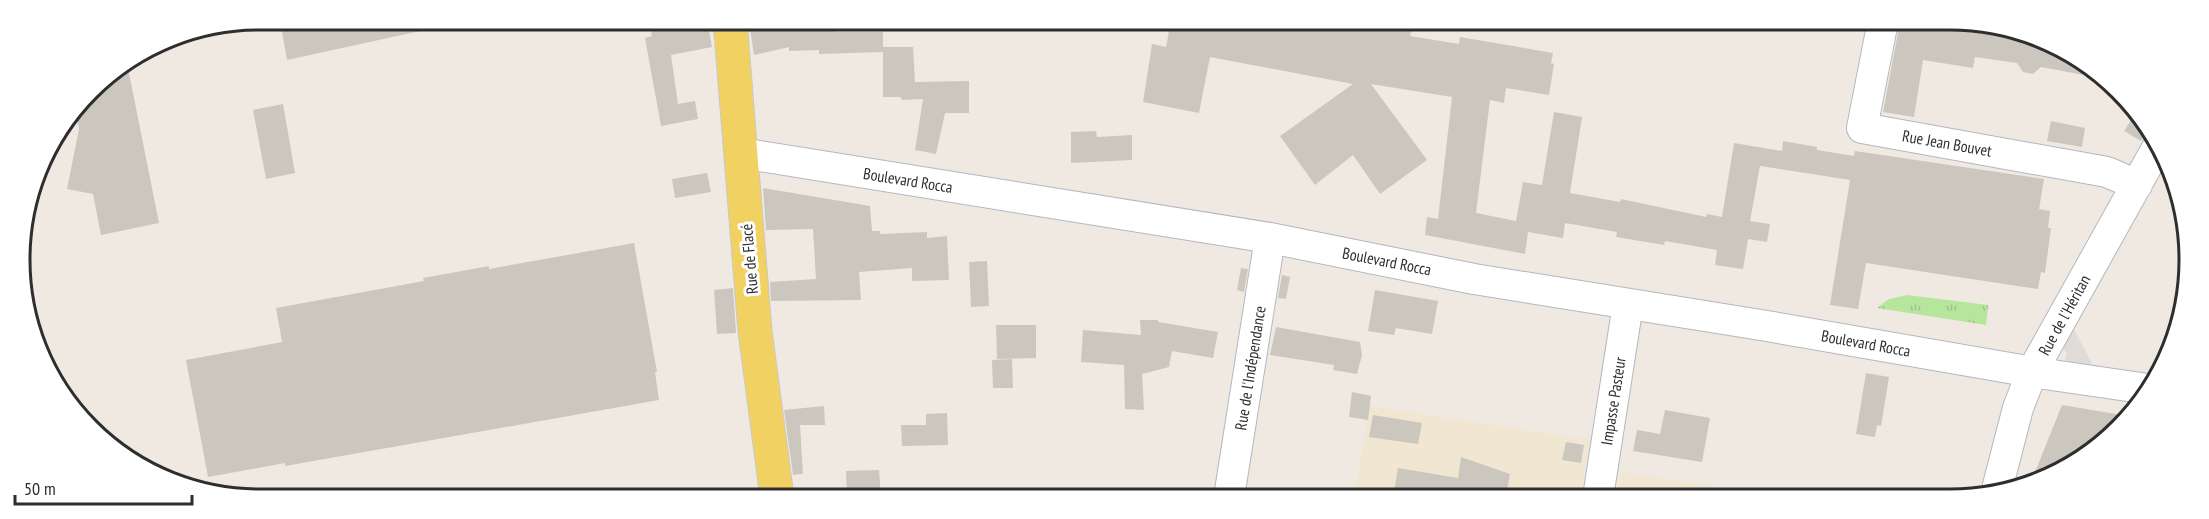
<svg xmlns="http://www.w3.org/2000/svg" width="2209" height="519" font-family="'PT Sans Narrow',sans-serif">
	<defs>
		<pattern id="grass-tufts" width="24" height="20" patternUnits="userSpaceOnUse" patternTransform="scale(1.5)"><rect width="24" height="20" fill="#b6e59e"/><path d="M3 7l-1-3M5 7V3M7 7l1-3M15 17l-1-3M17 17v-4M19 17l1-3" fill="none" stroke="#9dc588"/></pattern>
	</defs>
	<rect width="100%" height="100%" fill="#efe9e1"/>
	<path fill="#f0e6d1" d="M1370,406L1590,440L1581,497H1354Z
		M1621,472L1775,496L1616,497Z"/>
	<path fill="url(#grass-tufts)" d="M1907,295L1988,305L1986,325L1877,308L1889,299Z"/>
	<path fill="#dfdcd8" d="M2074,330L2092,363L2090,365L2087,367L2068,362L2065,359L2067,353L2064,349L2065,342Z"/>
	<path fill="#cbc7bf" d="M316,20H433L434,28L287,60L281,27Z
		M651,20H702L703,26L708,25L712,47L671,55L678,104L695,101L698,119L661,126L645,38L652,36L650,24H652Z
		M760,20H833L834,32H883V47H913L915,82L969,81V113H945L936,154L915,150L923,99L902,100L900,97H883V52L819,54V50L789,51V47L754,55L749,22Z
		M1171,21H1306L1323,24V21H1413L1410,36L1459,44L1460,37L1553,53L1551,63L1554,64L1549,95L1506,88L1504,103L1490,100L1476,213L1516,221L1523,182L1542,185L1554,112L1582,117L1570,193L1620,202L1621,199L1706,217L1707,214L1722,217L1734,143L1782,151L1783,141L1817,147V150L1854,156L1855,151L2044,179L2039,209L2050,211L2048,228H2051L2045,273L2041,272L2038,289L1866,263L1858,309L1830,305L1850,180L1760,166L1750,221L1770,224L1767,242L1748,239L1743,269L1715,265L1717,250L1665,241L1664,245L1616,237L1617,232L1565,223L1563,238L1528,232L1525,254L1425,235L1427,217L1438,219L1452,97L1371,84L1427,160L1380,194L1353,155L1315,185L1280,136L1353,84L1210,57L1199,113L1143,102L1152,44L1166,47Z
		M1900,22H1981L2070,52L2100,78L2041,67L2033,74L2023,72L2017,63L1975,57L1973,68L1923,60L1914,117L1883,112Z
		M127,63L159,223L101,235L93,194L67,189L79,129L76,112L101,79Z
		M283,104L295,173L266,179L253,110Z
		M2137,111L2148,129L2141,141L2124,131Z
		M2051,121L2085,128L2082,147L2047,141Z
		M1096,131L1097,137L1132,135V160L1071,163V132Z
		M707,173L711,192L675,198L672,179Z
		M763,188L870,206L872,231H880V234L927,232V238L947,236L949,280L912,281V268L859,272L861,300L771,301L770,282L816,279L813,229L766,230Z
		M634,243L657,372H655L659,400L285,466V463L208,477L186,360L282,342L276,308L424,281L423,278L489,266V269Z
		M987,261L989,306L971,307L969,262Z
		M1241,268L1248,269L1244,292L1237,290Z
		M1282,275L1290,277L1286,299L1278,298Z
		M733,288L736,333L717,334L714,290Z
		M1375,290L1438,301L1432,334L1396,328L1394,335L1368,331Z
		M1140,320H1158V322L1218,332L1213,358L1172,351L1169,367L1142,374L1144,410L1125,409L1124,365L1081,362L1083,330L1141,335Z
		M996,325H1036V358L997,359Z
		M1276,327L1360,342L1362,355L1357,374L1333,370L1334,365L1270,355Z
		M1012,359L1013,388H993L992,360Z
		M1866,373L1889,377L1881,426L1877,425L1875,437L1856,434Z
		M1352,392L1371,396L1368,420L1349,417Z
		M2062,405L2128,416L2119,429L2055,475L2031,482Z
		M824,406L825,425H800L803,474L793,475L784,410Z
		M1665,410L1710,418L1702,462L1633,451L1637,430L1660,434Z
		M947,413L948,445L902,446L901,425H926V414Z
		M1373,415L1422,423L1418,444L1369,437Z
		M1566,442L1584,445L1581,463L1562,460Z
		M1461,457L1510,474L1506,497H1393L1398,468L1458,478Z
		M879,470L881,497H847L846,471Z"/>
	<g fill="none" stroke-linecap="round" stroke-linejoin="round">
		<defs>
			<path id="minor" d="M1883,21L1862,128L2107,172L2137,185
				M741,153L1270,238L1474,279L1767,326L2032,372L2148,389
				M1996,493L2018,408L2032,372L2157,148
				M1229,497L1270,238
				M1598,497L1628,304"/>
			<path id="major" d="M730,20L755,331L777,497"/>
		</defs>
		<use href="#minor" stroke="#b4b7c1" stroke-width="32"/>
		<use href="#major" stroke="#c9c9c9" stroke-width="35"/>
		<use href="#minor" stroke="#fff" stroke-width="30"/>
		<use href="#major" stroke="#f2d163" stroke-width="33"/>
	</g>
	<g text-anchor="middle" stroke-width="6" stroke-linejoin="round" paint-order="stroke">
		<g font-size="16" fill="#2e2e2e" stroke="#fff">
			<text transform="translate(1947 143) rotate(10)" y="6">Rue Jean Bouvet</text>
			<text transform="translate(908 180) rotate(9)" y="6">Boulevard Rocca</text>
			<text transform="translate(749 259) rotate(-95)" y="6">Rue de Flacé</text>
			<text transform="translate(1387 261) rotate(11)" y="6">Boulevard Rocca</text>
			<text transform="translate(2064 315) rotate(-61)" y="6">Rue de l'Héritan</text>
			<text transform="translate(1866 343) rotate(10)" y="6">Boulevard Rocca</text>
			<text transform="translate(1250 368) rotate(-81)" y="6">Rue de l'Indépendance</text>
			<text transform="translate(1613 401) rotate(-81)" y="6">Impasse Pasteur</text>
		</g>
	</g>
	<path d="M0 0H2209V519H0ZM259 30H1950A229 229 0 0 1 2179 259V260A229 229 0 0 1 1950 489H259A229 229 0 0 1 30 260V259A229 229 0 0 1 259 30Z" fill="#fff" fill-rule="evenodd"/>
	<path fill="none" stroke="#2e2e2e" stroke-width="3" d="M259 30H1950A229 229 0 0 1 2179 259V260A229 229 0 0 1 1950 489H259A229 229 0 0 1 30 260V259A229 229 0 0 1 259 30Z"/>
	<path d="M15 495v9h177v-9" fill="none" stroke="#2e2e2e" stroke-width="3"/>
	<text x="24" y="495" font-size="18" fill="#2e2e2e" stroke="#ffffff" stroke-width="4.5" paint-order="stroke">50 m</text>
</svg>
